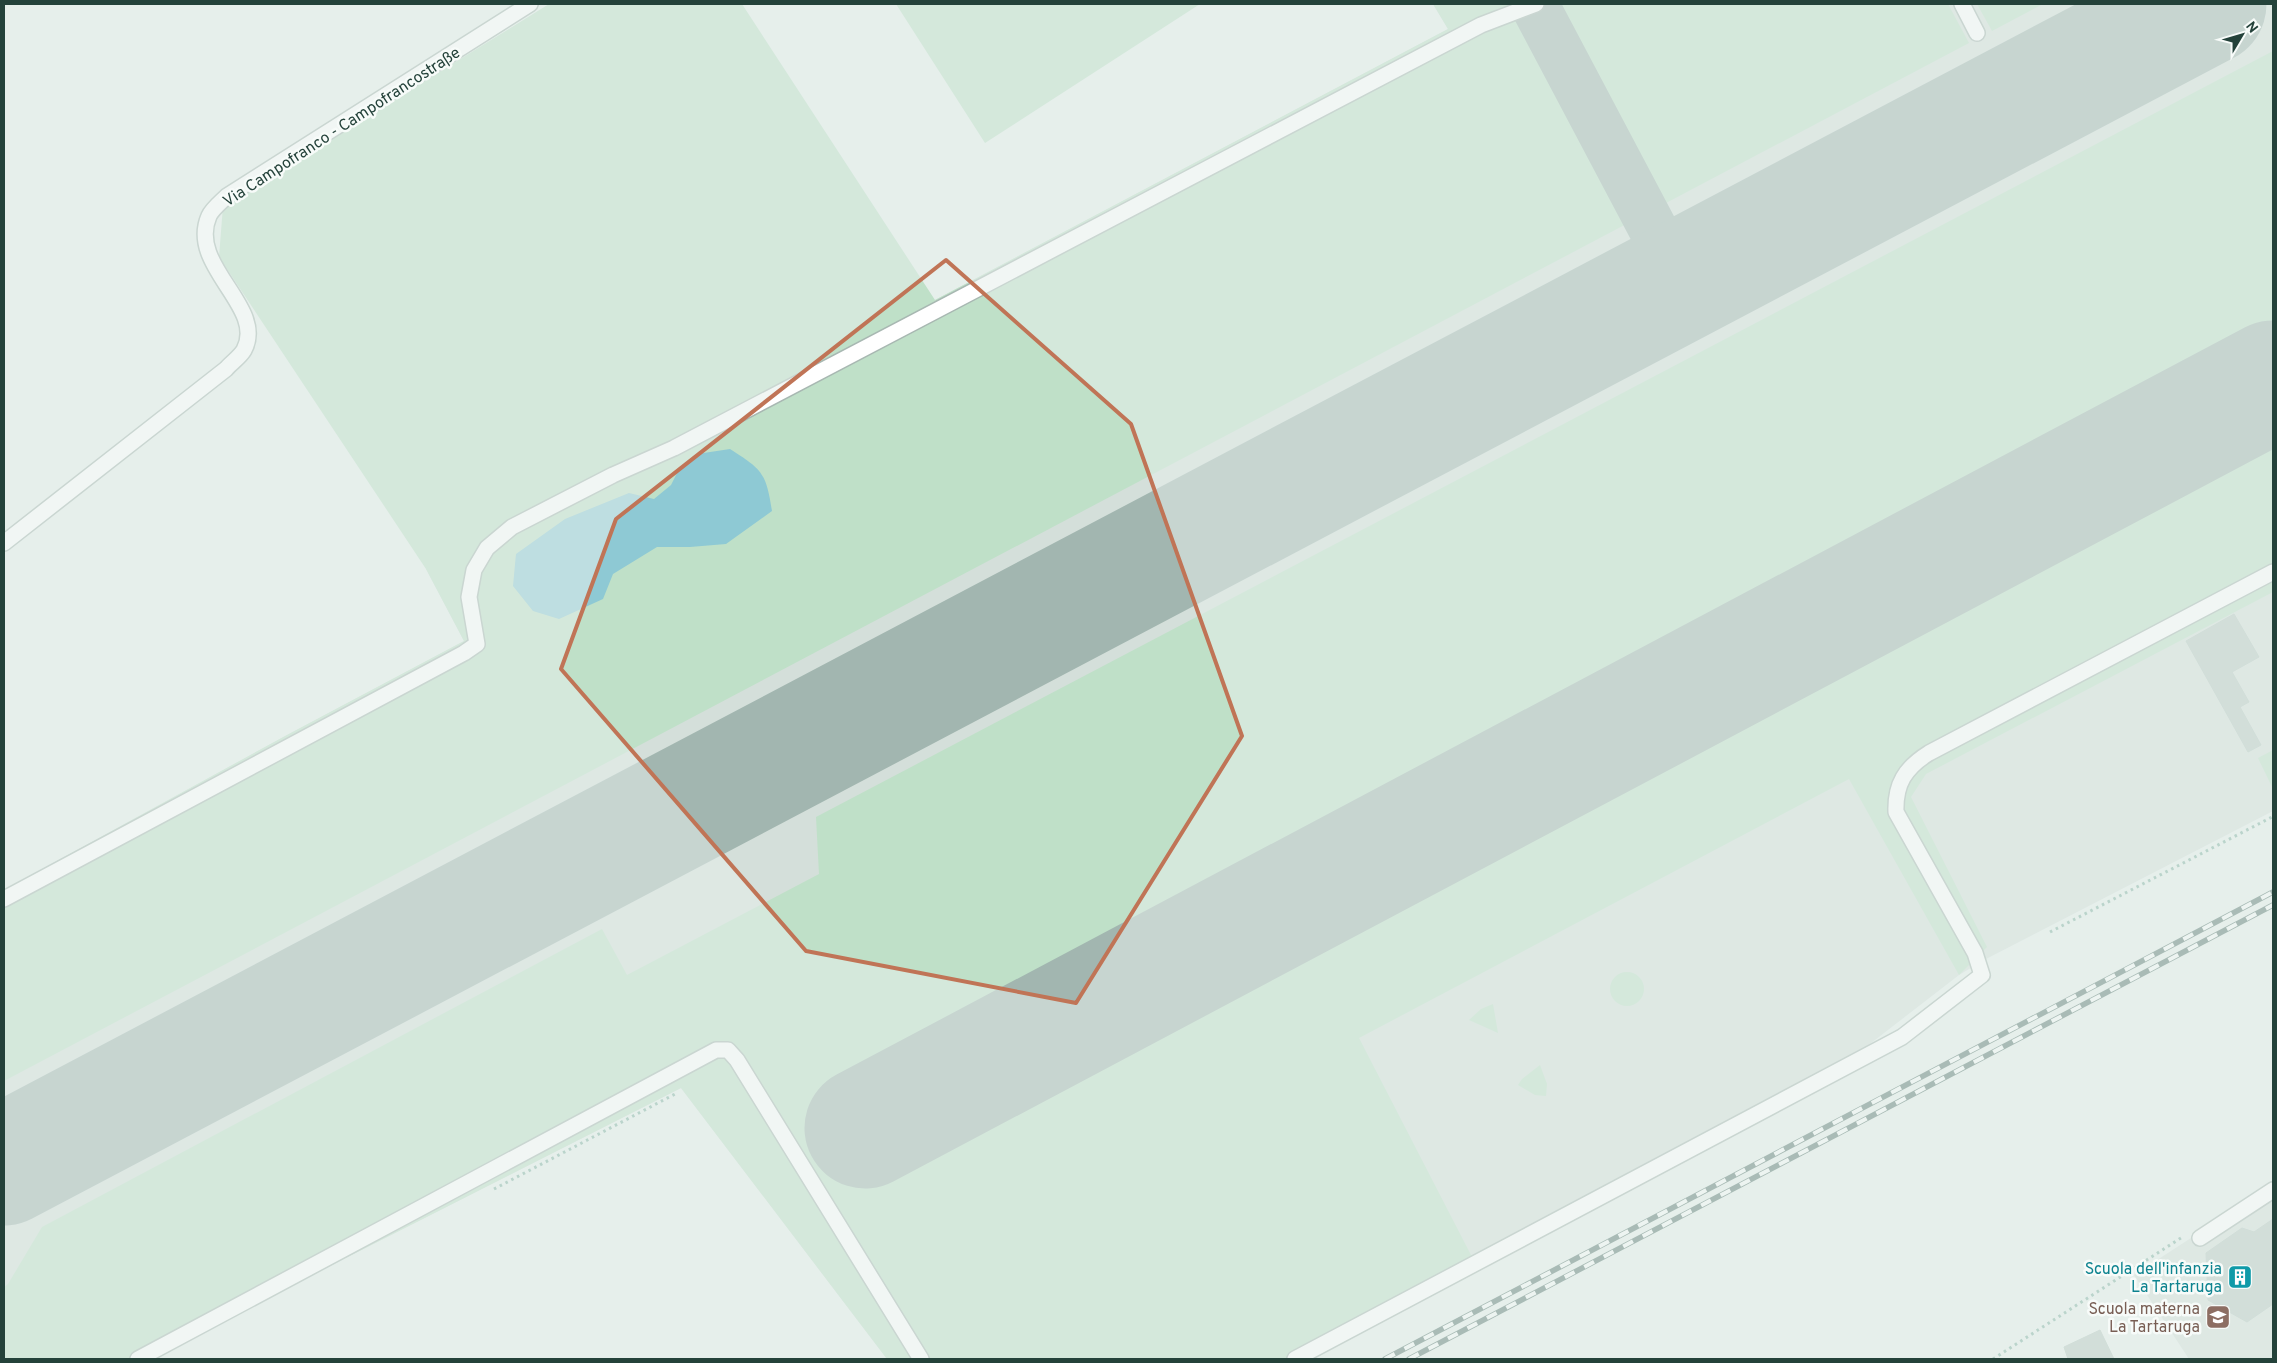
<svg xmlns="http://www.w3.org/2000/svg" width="2277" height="1363" font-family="Overpass,sans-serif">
	<rect width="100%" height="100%" fill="#e6efeb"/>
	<path fill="#d4dfda" d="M1433,4H2273V811L1984,960L1959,975L1862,1050L1472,1257L887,1359L681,1088L320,1271L154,1359H4V890L287,735L464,641L426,569L1448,29Z
		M2267,1198L2273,1200V1359H2189L2134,1275L2191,1238L2199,1244Z"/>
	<path fill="#bfe0c8" d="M549,4H742L935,300L1448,29L1433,4H1948L1969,43L4,1081V890L287,735L464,641L426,569L219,257L223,206Z
		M896,4H1200L985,143Z
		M1977,4H2043L1992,31Z
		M2273,51V592L1926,774L1911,797L1987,947L1959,975L1849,779L1359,1038L1472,1257L1295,1359H887L681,1088L320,1271L154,1359H4V1287L8,1284L42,1227L602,929L627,975L819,874L816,817Z
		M2273,750V789L2258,758Z
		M1610 989a17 17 0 1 1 34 0a17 17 0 1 1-34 0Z
		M1493,1004L1498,1033L1469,1020L1481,1009Z
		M1540,1065L1547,1084L1546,1096L1535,1095L1518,1085L1522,1079Z"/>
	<path fill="#8ec9d4" d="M730,449C763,470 766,473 772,511L726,544L690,547H657L613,574L603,599L559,619L533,611L513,586L516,554L565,519L629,493L654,499L671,485L680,467L697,454Z"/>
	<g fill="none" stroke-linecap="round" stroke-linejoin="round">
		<path stroke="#a2b6b0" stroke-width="49" d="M1534,4L1680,280"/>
		<path stroke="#a2b6b0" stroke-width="121" d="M865,1128L2273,381
			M4,1165L2206,4"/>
	</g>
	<path fill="#bbcac4" stroke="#b8c9c2" d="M2234,614L2259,657L2232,672L2249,702L2240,707L2261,745L2248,752L2186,641Z
		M2273,1219V1304L2247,1322L2208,1300L2206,1253L2242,1228L2254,1232Z
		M2100,1330L2114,1359H2068L2064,1347Z"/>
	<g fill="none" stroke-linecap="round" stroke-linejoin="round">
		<defs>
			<path id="minor" d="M1962,4L1977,33
				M4,543L226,369C231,363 240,357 244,350C267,307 187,266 209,216C212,209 221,202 227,196L530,4
				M4,899L464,653L477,644L469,597L474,570L487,548L512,527L613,475L674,448L1481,25L1536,4
				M2200,1238L2273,1190
				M138,1359L716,1050H728L737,1060L921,1359
				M1295,1359L1902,1037L1982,975L1975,953L1896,812C1895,784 1905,768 1929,753L2273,572"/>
		</defs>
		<use href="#minor" stroke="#a8b8b2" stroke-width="18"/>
		<path stroke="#86b3a5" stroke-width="3" stroke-dasharray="2.5 4" stroke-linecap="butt" d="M2050,932L2272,817
			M494,1189L677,1093
			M1993,1359L2184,1236"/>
		<use href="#minor" stroke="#fff" stroke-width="15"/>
		<defs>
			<path id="rail" d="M1385,1359L2273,892
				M1409,1359L2273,905"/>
		</defs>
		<use href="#rail" stroke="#5f7d75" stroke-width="5.5"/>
		<use href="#rail" stroke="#f7fbf9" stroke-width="4" stroke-dasharray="11" stroke-linecap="butt"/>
	</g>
	<path d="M0 0H2277V1363H0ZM946,260L1131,424L1242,736L1076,1003L806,951L561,669L616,519Z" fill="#e6efeb" fill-opacity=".55" fill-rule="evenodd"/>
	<path fill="none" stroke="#c07456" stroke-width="4" stroke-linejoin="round" d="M946,260L1131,424L1242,736L1076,1003L806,951L561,669L616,519Z"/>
	<defs>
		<symbol id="building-square" viewBox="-11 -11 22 22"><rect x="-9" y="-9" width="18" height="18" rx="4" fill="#0f9aa8" stroke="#f7fbf9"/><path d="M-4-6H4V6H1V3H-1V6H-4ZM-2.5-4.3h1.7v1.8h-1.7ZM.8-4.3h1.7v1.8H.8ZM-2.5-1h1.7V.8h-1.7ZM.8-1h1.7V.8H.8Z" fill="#fff"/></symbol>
		<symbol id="school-square" viewBox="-11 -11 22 22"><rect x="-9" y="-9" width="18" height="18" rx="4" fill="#8d6e63" stroke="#f7fbf9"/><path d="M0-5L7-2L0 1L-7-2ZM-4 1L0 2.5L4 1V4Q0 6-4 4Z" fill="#fff"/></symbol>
	</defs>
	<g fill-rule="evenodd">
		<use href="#building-square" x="2226" y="1263" width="28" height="28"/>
		<use href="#school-square" x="2204" y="1303" width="28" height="28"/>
	</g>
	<g text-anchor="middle" stroke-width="5" stroke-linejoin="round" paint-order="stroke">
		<g font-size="16" fill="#24423a" stroke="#f7fbf9">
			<text transform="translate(341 126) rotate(-33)" y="6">Via Campofranco - Campofrancostraße</text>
		</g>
		<g font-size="16" fill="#0d838f" stroke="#f7fbf9" text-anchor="end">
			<text x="2222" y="1274">Scuola dell'infanzia<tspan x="2222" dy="18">La Tartaruga</tspan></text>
		</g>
		<g font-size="16" fill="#785e54" stroke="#f7fbf9" text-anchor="end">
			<text x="2200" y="1314">Scuola materna<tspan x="2200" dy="18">La Tartaruga</tspan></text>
		</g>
	</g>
	<rect width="2277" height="1363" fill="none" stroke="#24423a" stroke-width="10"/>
	<g transform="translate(2242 35) rotate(52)" stroke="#f7fbf9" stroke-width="4" paint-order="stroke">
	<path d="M0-4L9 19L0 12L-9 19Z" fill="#24423a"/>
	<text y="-8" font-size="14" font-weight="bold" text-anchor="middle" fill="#24423a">N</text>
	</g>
</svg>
